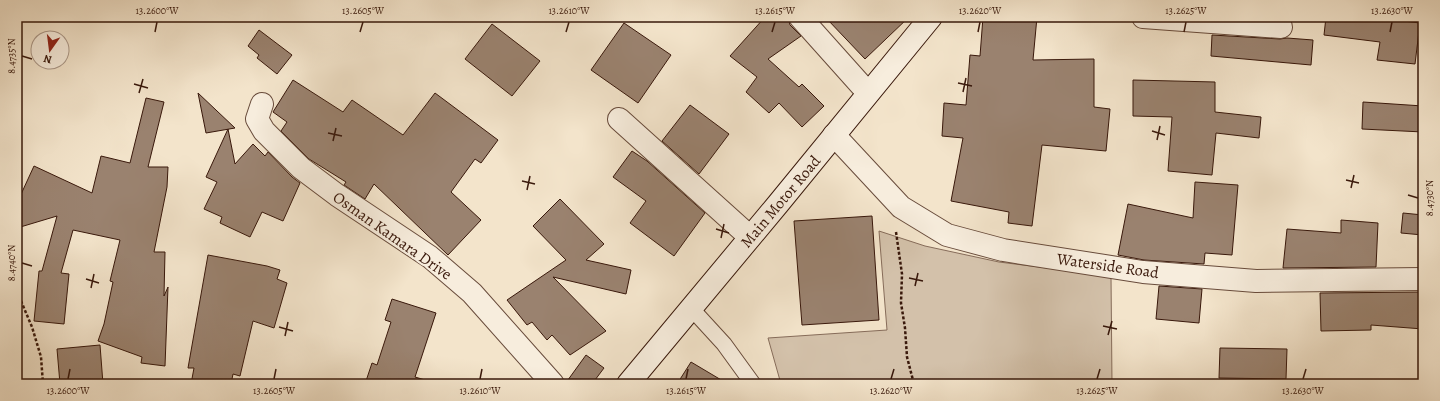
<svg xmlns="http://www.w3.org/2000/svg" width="1440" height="401" font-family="Alegreya,serif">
	<rect width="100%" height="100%" fill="#f3e4cb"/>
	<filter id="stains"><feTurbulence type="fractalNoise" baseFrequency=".005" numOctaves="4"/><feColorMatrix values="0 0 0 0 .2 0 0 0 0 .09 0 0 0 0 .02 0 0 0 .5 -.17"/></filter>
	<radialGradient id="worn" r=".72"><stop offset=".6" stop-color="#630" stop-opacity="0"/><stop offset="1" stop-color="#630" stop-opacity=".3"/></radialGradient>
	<path fill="#d3c1aa" stroke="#866c5a" d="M879,231L925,246L999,262L1111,276L1112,384H781L768,338L887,330Z"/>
	<path fill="#9a826f" stroke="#39180b" d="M765,17H788L790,25L801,36L768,59L799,87L802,84L824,106L802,127L779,103L769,113L746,92L757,77L730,56Z
		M817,17H909L865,59L827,19L821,22Z
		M983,17H1037L1033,60L1094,59V107L1110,109L1106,151L1042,145L1032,226L1008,223L1009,212L951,201L963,138L942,136L944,103L966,105L970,55L980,56Z
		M1326,17H1370L1420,23L1415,64L1377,60L1380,42L1324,35Z
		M624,23L671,55L638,103L591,70Z
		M492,24L540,61L512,96L465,59Z
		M259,30L292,55L277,74L257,58L259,55L248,46Z
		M1212,35L1280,39L1287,38L1313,40L1311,65L1211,56Z
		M293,80L343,112L352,100L403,135L435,93L498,140L481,163L475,159L451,192L481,220L448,255L374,184L365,199L344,185L346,182L309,159L281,131L287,122L273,112Z
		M1133,80L1215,82V112L1261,117L1259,138L1216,133L1212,175L1168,171L1172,117L1133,116Z
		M198,93L235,128L206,133Z
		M146,98L164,102L148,167H168L167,187L154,252H165L164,296L168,287L165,366L141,363L142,357L98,341L104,324L113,282L110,281L120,240L73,230L61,273L69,274L64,324L34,321L39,271H42L57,216L17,228V203L34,166L92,193L101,156L130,163Z
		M1363,102L1423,106V132L1362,129Z
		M690,105L729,134L699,174L662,141Z
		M228,129L235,164L253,144L265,156L268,152L292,177L300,183L283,221L262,212L250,237L220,223L222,217L204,209L217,182L206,177Z
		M632,151L647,161L705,213L674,256L630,223L646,201L613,177Z
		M1195,182L1238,185L1232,255L1205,253L1204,264L1144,260L1118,255L1128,204L1193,218Z
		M560,199L604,244L586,260L631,270L626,294L553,277L606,331L570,355L552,335L547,340L532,322L527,325L507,300L566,260L533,226Z
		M1403,213L1423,215V235L1401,233Z
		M872,216L879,320L802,325L794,221Z
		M1341,220L1378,223L1376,267L1283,268L1287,229L1341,233Z
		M208,255L267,266L280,270L277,279L287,283L274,328L253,321L240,376L233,374L231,384H191L194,368H188Z
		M1159,286L1202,289L1199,323L1156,319Z
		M1423,292V329L1371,325V330L1321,331L1320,293Z
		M392,299L436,313L415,377L425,380L424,384H365L372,363L377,365L391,322L385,320Z
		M100,345L103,384H60L57,349Z
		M1220,348L1287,349L1286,379L1219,378Z
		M586,355L604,368L592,384H565Z
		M691,362L728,384H677Z"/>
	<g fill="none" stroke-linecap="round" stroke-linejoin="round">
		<defs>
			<path id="lane" d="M691,308L724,344L753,384"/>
			<path id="street" d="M800,17L868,93
				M1143,17L1281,27
				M262,104L257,119L264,131L301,168L337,195L430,257L472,293L553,384
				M619,119L750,237
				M834,135L901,207L947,235L1003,250L1143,272L1256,281L1423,279"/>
			<path id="secondary" d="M628,384L778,204L931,17"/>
		</defs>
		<use href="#lane" stroke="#684b3b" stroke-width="17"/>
		<use href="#street" stroke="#684b3b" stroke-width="24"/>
		<use href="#secondary" stroke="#39180b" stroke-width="24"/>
		<path stroke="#39180b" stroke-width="2.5" stroke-dasharray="3 2" stroke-linecap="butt" d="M896,232L902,274L901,303L905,328L907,357L914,384
			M21,301L32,327L41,357L43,384"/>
		<use href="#lane" stroke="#f7eddd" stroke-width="15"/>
		<use href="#street" stroke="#f7eddd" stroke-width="22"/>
		<use href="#secondary" stroke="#f7eddd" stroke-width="22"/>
	</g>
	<path fill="none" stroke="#39180b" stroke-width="1.5" d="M155,32L157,22M360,32L363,22M566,32L569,22M772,32L775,22M978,32L980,22M1184,32L1186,22M1390,32L1392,22M22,56L32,59M958,83L972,86M134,84L148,88M963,92L966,78M139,93L143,79M1152,131L1165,135M328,133L342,136M1157,140L1160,126M333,141L336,128M1346,180L1359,183M522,181L535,184M1351,188L1354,175M527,190L530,176M1408,195L1418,198M716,229L729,233M721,238L724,224M22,263L32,266M909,278L923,281M86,279L99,283M915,286L918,273M91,288L94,274M1103,326L1117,329M279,327L293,331M1108,335L1112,321M285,336L288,322M68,379L70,369M274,379L276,369M480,379L482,369M686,379L688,369M891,379L894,369M1097,379L1100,369M1303,379L1306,369"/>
	<g text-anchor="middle" stroke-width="4" stroke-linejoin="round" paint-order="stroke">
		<g font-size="16" fill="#39180b" stroke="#f7eddd">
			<text transform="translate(780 201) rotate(-50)" y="6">Main Motor Road</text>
			<text transform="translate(393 235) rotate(35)" y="6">Osman Kamara Drive</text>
			<text transform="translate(1108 265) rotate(8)" y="6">Waterside Road</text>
		</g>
	</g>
	<rect width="1440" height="401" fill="none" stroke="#f3e4cb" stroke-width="44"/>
	<g transform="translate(50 50) rotate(194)"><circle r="19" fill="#f7eddd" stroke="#ab9889"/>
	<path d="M0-3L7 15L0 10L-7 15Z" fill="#8f2418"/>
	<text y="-6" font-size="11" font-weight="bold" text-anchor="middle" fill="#39180b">N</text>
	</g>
	<rect x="22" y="22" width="1396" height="357" fill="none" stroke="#39180b" stroke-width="1.5"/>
	<g font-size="10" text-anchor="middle" fill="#39180b">
		<text x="157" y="14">13.2600°W</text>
		<text x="363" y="14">13.2605°W</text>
		<text x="569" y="14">13.2610°W</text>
		<text x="775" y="14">13.2615°W</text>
		<text x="980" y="14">13.2620°W</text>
		<text x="1186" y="14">13.2625°W</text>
		<text x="1392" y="14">13.2630°W</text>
		<text transform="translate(11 56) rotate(-90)" y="4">8.4735°N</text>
		<text transform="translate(1429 198) rotate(-90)" y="4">8.4730°N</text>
		<text transform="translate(11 263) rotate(-90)" y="4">8.4740°N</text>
		<text x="68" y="394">13.2600°W</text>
		<text x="274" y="394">13.2605°W</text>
		<text x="480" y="394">13.2610°W</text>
		<text x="686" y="394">13.2615°W</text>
		<text x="891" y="394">13.2620°W</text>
		<text x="1097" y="394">13.2625°W</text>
		<text x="1303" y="394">13.2630°W</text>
	</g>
	<rect width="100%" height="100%" filter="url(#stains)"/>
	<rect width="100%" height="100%" fill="url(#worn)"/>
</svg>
